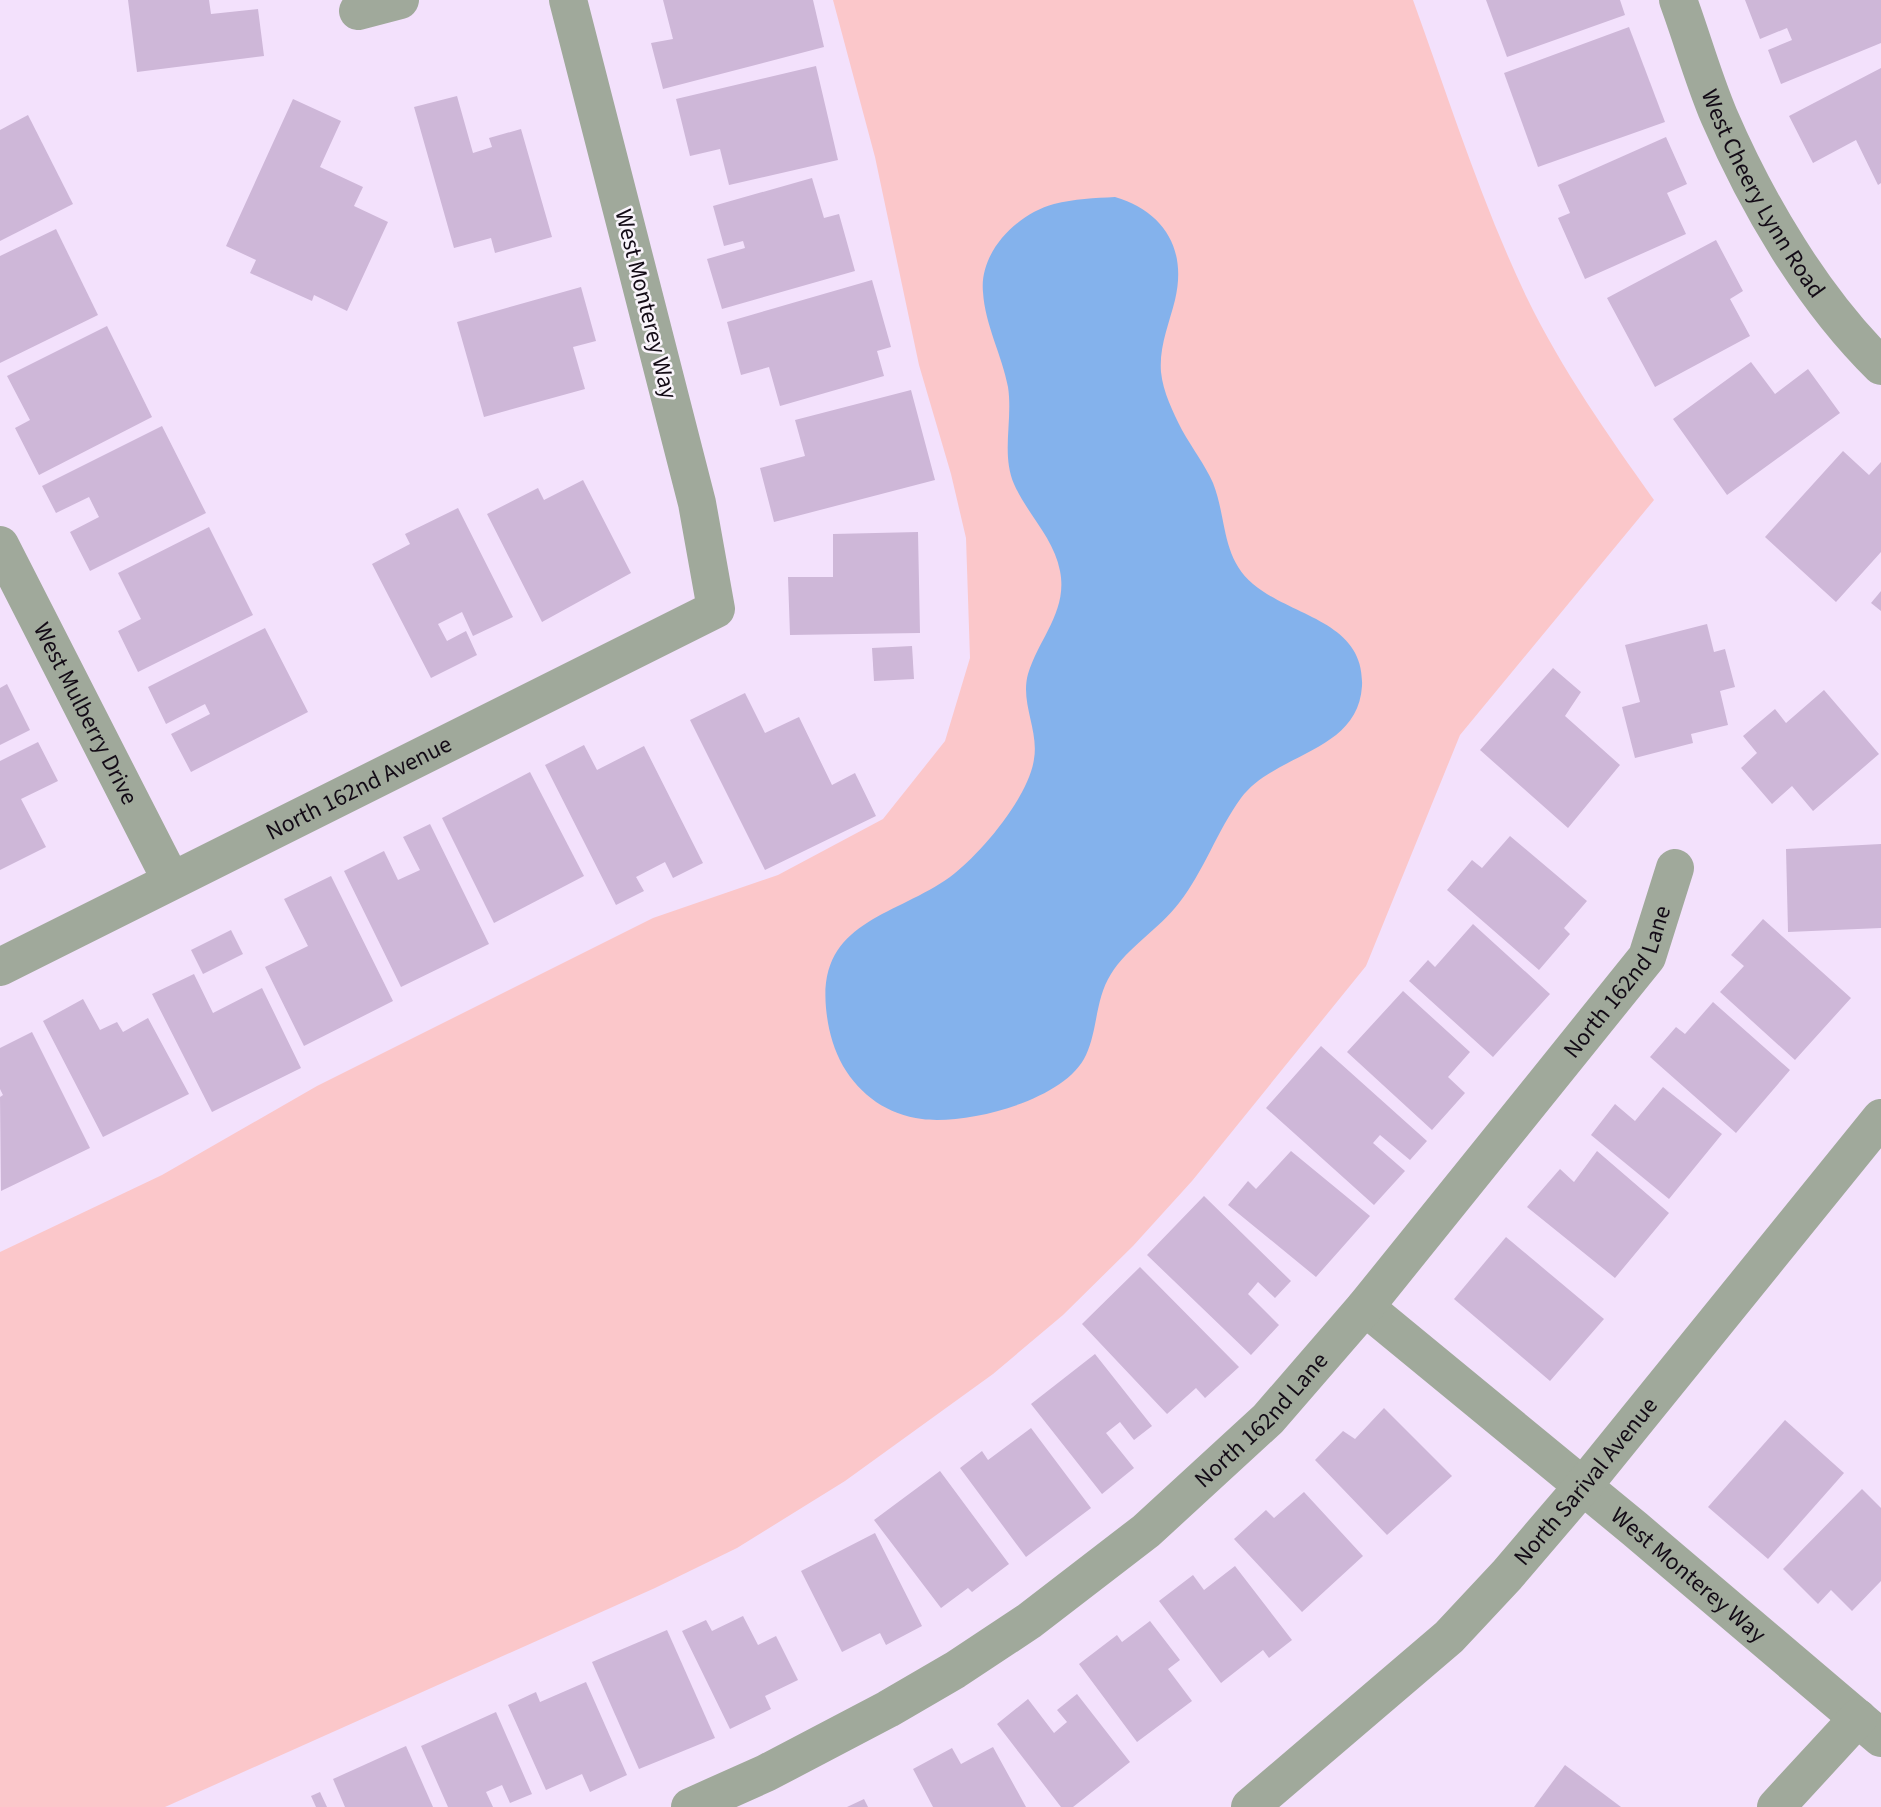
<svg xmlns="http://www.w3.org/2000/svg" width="1881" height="1807" font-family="'Source Sans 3',sans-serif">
<rect width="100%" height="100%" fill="#f3e1fc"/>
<path fill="#fbc7ca" d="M 833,0 L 1413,0 C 1449,99 1481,202 1527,298 C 1562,370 1608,435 1654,500 L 1460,735 L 1366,966 L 1192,1181 L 1133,1246 L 1063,1315 L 993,1374 L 845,1481 L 737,1548 L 655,1588 L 165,1807 L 0,1807 L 0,1252 L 162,1175 L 317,1086 L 653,918 L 778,875 L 883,819 L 945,741 L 970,658 L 966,538 L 951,474 L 919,365 L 875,157 Z"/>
<path fill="#84b2ec" d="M 1115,197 C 1165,212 1187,250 1175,300 C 1169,324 1159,347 1161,372 C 1163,392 1173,412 1182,430 C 1192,448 1205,465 1213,483 C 1227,518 1221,557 1253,584 C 1292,617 1365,621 1362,686 C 1358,753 1274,753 1241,798 C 1217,831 1204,871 1179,903 C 1159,929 1127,948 1111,974 C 1095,999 1098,1029 1086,1055 C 1066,1100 968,1125 922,1119 C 888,1115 860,1095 843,1066 C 833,1048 828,1029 826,1008 C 818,921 894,917 950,877 C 980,855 1029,797 1034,759 C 1039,730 1020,703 1028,674 C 1039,638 1068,611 1060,571 C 1054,538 1027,514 1014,484 C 1001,454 1013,420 1008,387 C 1002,355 985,325 983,292 C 979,252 1017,214 1054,204 C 1074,199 1095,198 1115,197 Z"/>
<g fill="#ceb7d8">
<polygon points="128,0 209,0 211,14 258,9 264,56 137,72"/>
<polygon points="663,0 813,0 824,47 663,89 651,43 673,39"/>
<polygon points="1486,0 1620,0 1625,15 1507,57"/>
<polygon points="1745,0 1881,0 1881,43 1781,84 1768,50 1792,40 1787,28 1760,39"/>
<polygon points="1629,27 1665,122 1538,167 1504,73"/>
<polygon points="816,66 838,160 729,185 720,149 690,156 676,99"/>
<polygon points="1881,68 1881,183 1878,185 1856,140 1813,163 1789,116"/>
<polygon points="457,96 473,153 492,147 489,138 521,129 552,237 495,253 491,238 454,248 414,107"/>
<polygon points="293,99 341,121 320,167 363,187 354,206 388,222 347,311 314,295 312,301 250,273 256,260 226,246"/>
<polygon points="28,115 73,204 0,241 0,130"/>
<polygon points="1666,137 1687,184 1667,193 1686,234 1585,279 1558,218 1570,213 1558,185"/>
<polygon points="812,178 824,218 839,214 855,271 722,309 707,259 745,248 743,241 724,246 713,206"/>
<polygon points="56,229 98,315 0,363 0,256"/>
<polygon points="1716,240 1743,291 1730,299 1750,336 1655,387 1607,298"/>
<polygon points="872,280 891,347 877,351 884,376 780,406 769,367 741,375 727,322"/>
<polygon points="581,287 596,341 573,347 585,389 484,417 457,322"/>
<polygon points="107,326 152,417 39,475 15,428 30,420 7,376"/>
<polygon points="1751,362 1775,394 1808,369 1840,413 1727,495 1673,419"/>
<polygon points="911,390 935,480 774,522 760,468 805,456 795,420"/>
<polygon points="162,426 206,513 90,571 70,532 99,517 89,497 56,513 42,486"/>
<polygon points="1843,451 1869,475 1881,462 1881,552 1836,602 1765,537"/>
<polygon points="583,480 631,573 542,622 487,514 538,488 544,500"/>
<polygon points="458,508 513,617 473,636 462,612 438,624 447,641 466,631 477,655 431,678 372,564 410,544 405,534"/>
<polygon points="209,527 253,615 138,672 118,631 141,619 118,573"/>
<polygon points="918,532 920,633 790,635 788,577 833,577 833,534"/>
<polygon points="1881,591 1881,611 1871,603"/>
<polygon points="1707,624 1714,652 1725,649 1735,687 1720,691 1728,725 1691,734 1693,743 1635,758 1622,707 1640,702 1625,645"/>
<polygon points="265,628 308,712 191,772 171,734 210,714 205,704 166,724 148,687"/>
<polygon points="912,646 914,679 874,681 872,648"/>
<polygon points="1553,668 1581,692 1565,716 1620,765 1568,828 1480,750"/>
<polygon points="7,684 30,730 0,745 0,688"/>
<polygon points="1824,690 1879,754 1813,811 1792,786 1772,804 1741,768 1757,753 1743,736 1775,709 1786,723"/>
<polygon points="745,693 765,733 799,717 832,785 855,773 876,816 765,870 690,720"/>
<polygon points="38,742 58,781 21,799 46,847 0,870 0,761"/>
<polygon points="584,745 597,770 644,746 703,863 673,878 665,862 636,877 644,891 616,905 545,765"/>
<polygon points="530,772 584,876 494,923 442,818"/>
<polygon points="430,824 489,944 401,987 344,871 384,851 398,880 420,870 403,837"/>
<polygon points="1510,836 1587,901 1564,928 1570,934 1539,970 1447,890 1472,860 1482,868"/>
<polygon points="1881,844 1881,928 1788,932 1786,849"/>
<polygon points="331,876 393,1001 304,1046 265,967 308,946 284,899"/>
<polygon points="1763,919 1851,998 1795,1060 1720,992 1744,966 1731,955"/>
<polygon points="1473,924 1550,994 1493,1057 1409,981 1428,960 1435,967"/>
<polygon points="231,930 243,954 203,974 191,950"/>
<polygon points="194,974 213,1013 262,988 301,1068 212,1112 152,994"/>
<polygon points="1403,991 1470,1052 1448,1077 1465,1093 1432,1130 1347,1052"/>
<polygon points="83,999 100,1030 117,1022 123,1032 148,1018 189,1094 103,1137 43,1021"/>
<polygon points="1713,1002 1790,1070 1736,1133 1650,1057 1676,1027 1685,1034"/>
<polygon points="32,1032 90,1148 1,1191 0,1097 3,1095 0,1089 0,1048"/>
<polygon points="1321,1046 1427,1141 1410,1160 1380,1135 1373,1143 1405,1171 1374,1205 1266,1108"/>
<polygon points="1663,1087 1722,1134 1669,1199 1591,1135 1615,1104 1635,1121"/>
<polygon points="1291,1151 1370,1216 1316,1277 1228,1205 1248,1181 1256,1189"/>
<polygon points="1597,1151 1669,1213 1615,1278 1527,1207 1560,1169 1574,1182"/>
<polygon points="1204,1196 1291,1281 1275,1298 1258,1282 1248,1294 1279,1325 1251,1355 1147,1255"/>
<polygon points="1506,1237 1604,1319 1550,1381 1454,1299"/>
<polygon points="1140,1267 1239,1367 1205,1398 1196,1388 1167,1414 1082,1324"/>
<polygon points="1095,1354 1152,1426 1134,1440 1120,1422 1106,1433 1134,1468 1102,1494 1031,1404"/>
<polygon points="1384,1408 1452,1476 1387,1535 1315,1460 1343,1431 1355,1439"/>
<polygon points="1785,1420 1844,1473 1768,1559 1708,1507"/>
<polygon points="1031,1428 1091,1508 1026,1557 960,1468 982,1451 988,1460"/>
<polygon points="940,1471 1009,1564 972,1592 968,1588 941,1608 874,1520"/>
<polygon points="1862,1489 1881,1508 1881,1581 1852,1611 1831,1590 1818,1604 1783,1569"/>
<polygon points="1304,1492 1363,1556 1302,1612 1234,1539 1266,1510 1274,1518"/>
<polygon points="875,1533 922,1626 886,1645 880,1633 842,1652 801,1571"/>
<polygon points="1235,1566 1292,1640 1269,1658 1263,1650 1221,1683 1159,1601 1193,1575 1204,1590"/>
<polygon points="743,1616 758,1645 776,1636 798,1680 765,1696 771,1709 730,1729 682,1631 706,1620 712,1631"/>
<polygon points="1150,1621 1180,1660 1168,1669 1192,1701 1137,1742 1079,1664 1117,1635 1122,1642"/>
<polygon points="667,1630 715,1738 639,1769 592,1662"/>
<polygon points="586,1682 627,1775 590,1792 582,1774 546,1790 508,1705 536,1692 540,1702"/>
<polygon points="1077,1694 1130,1762 1073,1807 1061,1807 997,1724 1028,1699 1054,1733 1067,1722 1057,1710"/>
<polygon points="496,1712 532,1794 510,1803 502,1785 486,1792 493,1807 448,1807 421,1746"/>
<polygon points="406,1746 433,1807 345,1807 333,1779"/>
<polygon points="993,1747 1026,1807 933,1807 913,1769 952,1748 961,1764"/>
<polygon points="1565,1765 1621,1807 1534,1807"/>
<polygon points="320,1792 327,1807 316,1807 311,1796"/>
<polygon points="864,1799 868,1807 847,1807"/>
</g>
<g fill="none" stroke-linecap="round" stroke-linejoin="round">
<g stroke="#a0a99b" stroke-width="38">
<path id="s1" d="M 1678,0 C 1692,38 1703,78 1719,116 C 1757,204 1812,298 1881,366"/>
<polyline points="358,11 400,0"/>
<path id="s2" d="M 0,545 L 171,880"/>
<path id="s3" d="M 0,967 L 716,609 L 697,503 L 568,0"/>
<path id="s4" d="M 1365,1307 L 1635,1529 L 1881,1738"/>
<path id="s5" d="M 690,1807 L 766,1773 L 888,1709 L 955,1670 L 1029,1621 L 1146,1531 L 1268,1419 L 1365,1307 L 1647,957 L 1675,868"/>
<path id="s6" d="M 1250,1807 L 1449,1637 L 1507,1575 L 1583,1486 L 1881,1118"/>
<polyline points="1776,1807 1858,1718"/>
</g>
</g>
<g text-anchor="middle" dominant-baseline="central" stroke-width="5" stroke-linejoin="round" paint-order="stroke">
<g font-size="24" fill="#130b16" stroke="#f9f4fb">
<text stroke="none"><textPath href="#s1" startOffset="212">West Cheery Lynn Road</textPath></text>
<text transform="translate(646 304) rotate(76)">West Monterey Way</text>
<text stroke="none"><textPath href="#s2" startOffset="189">West Mulberry Drive</textPath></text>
<text stroke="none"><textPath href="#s3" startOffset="401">North 162nd Avenue</textPath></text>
<text stroke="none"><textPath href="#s5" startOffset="1262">North 162nd Lane</textPath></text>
<text stroke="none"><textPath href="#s5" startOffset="695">North 162nd Lane</textPath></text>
<text stroke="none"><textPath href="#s6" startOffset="469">North Sarival Avenue</textPath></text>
<text stroke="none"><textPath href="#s4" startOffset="420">West Monterey Way</textPath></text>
</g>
</g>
</svg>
